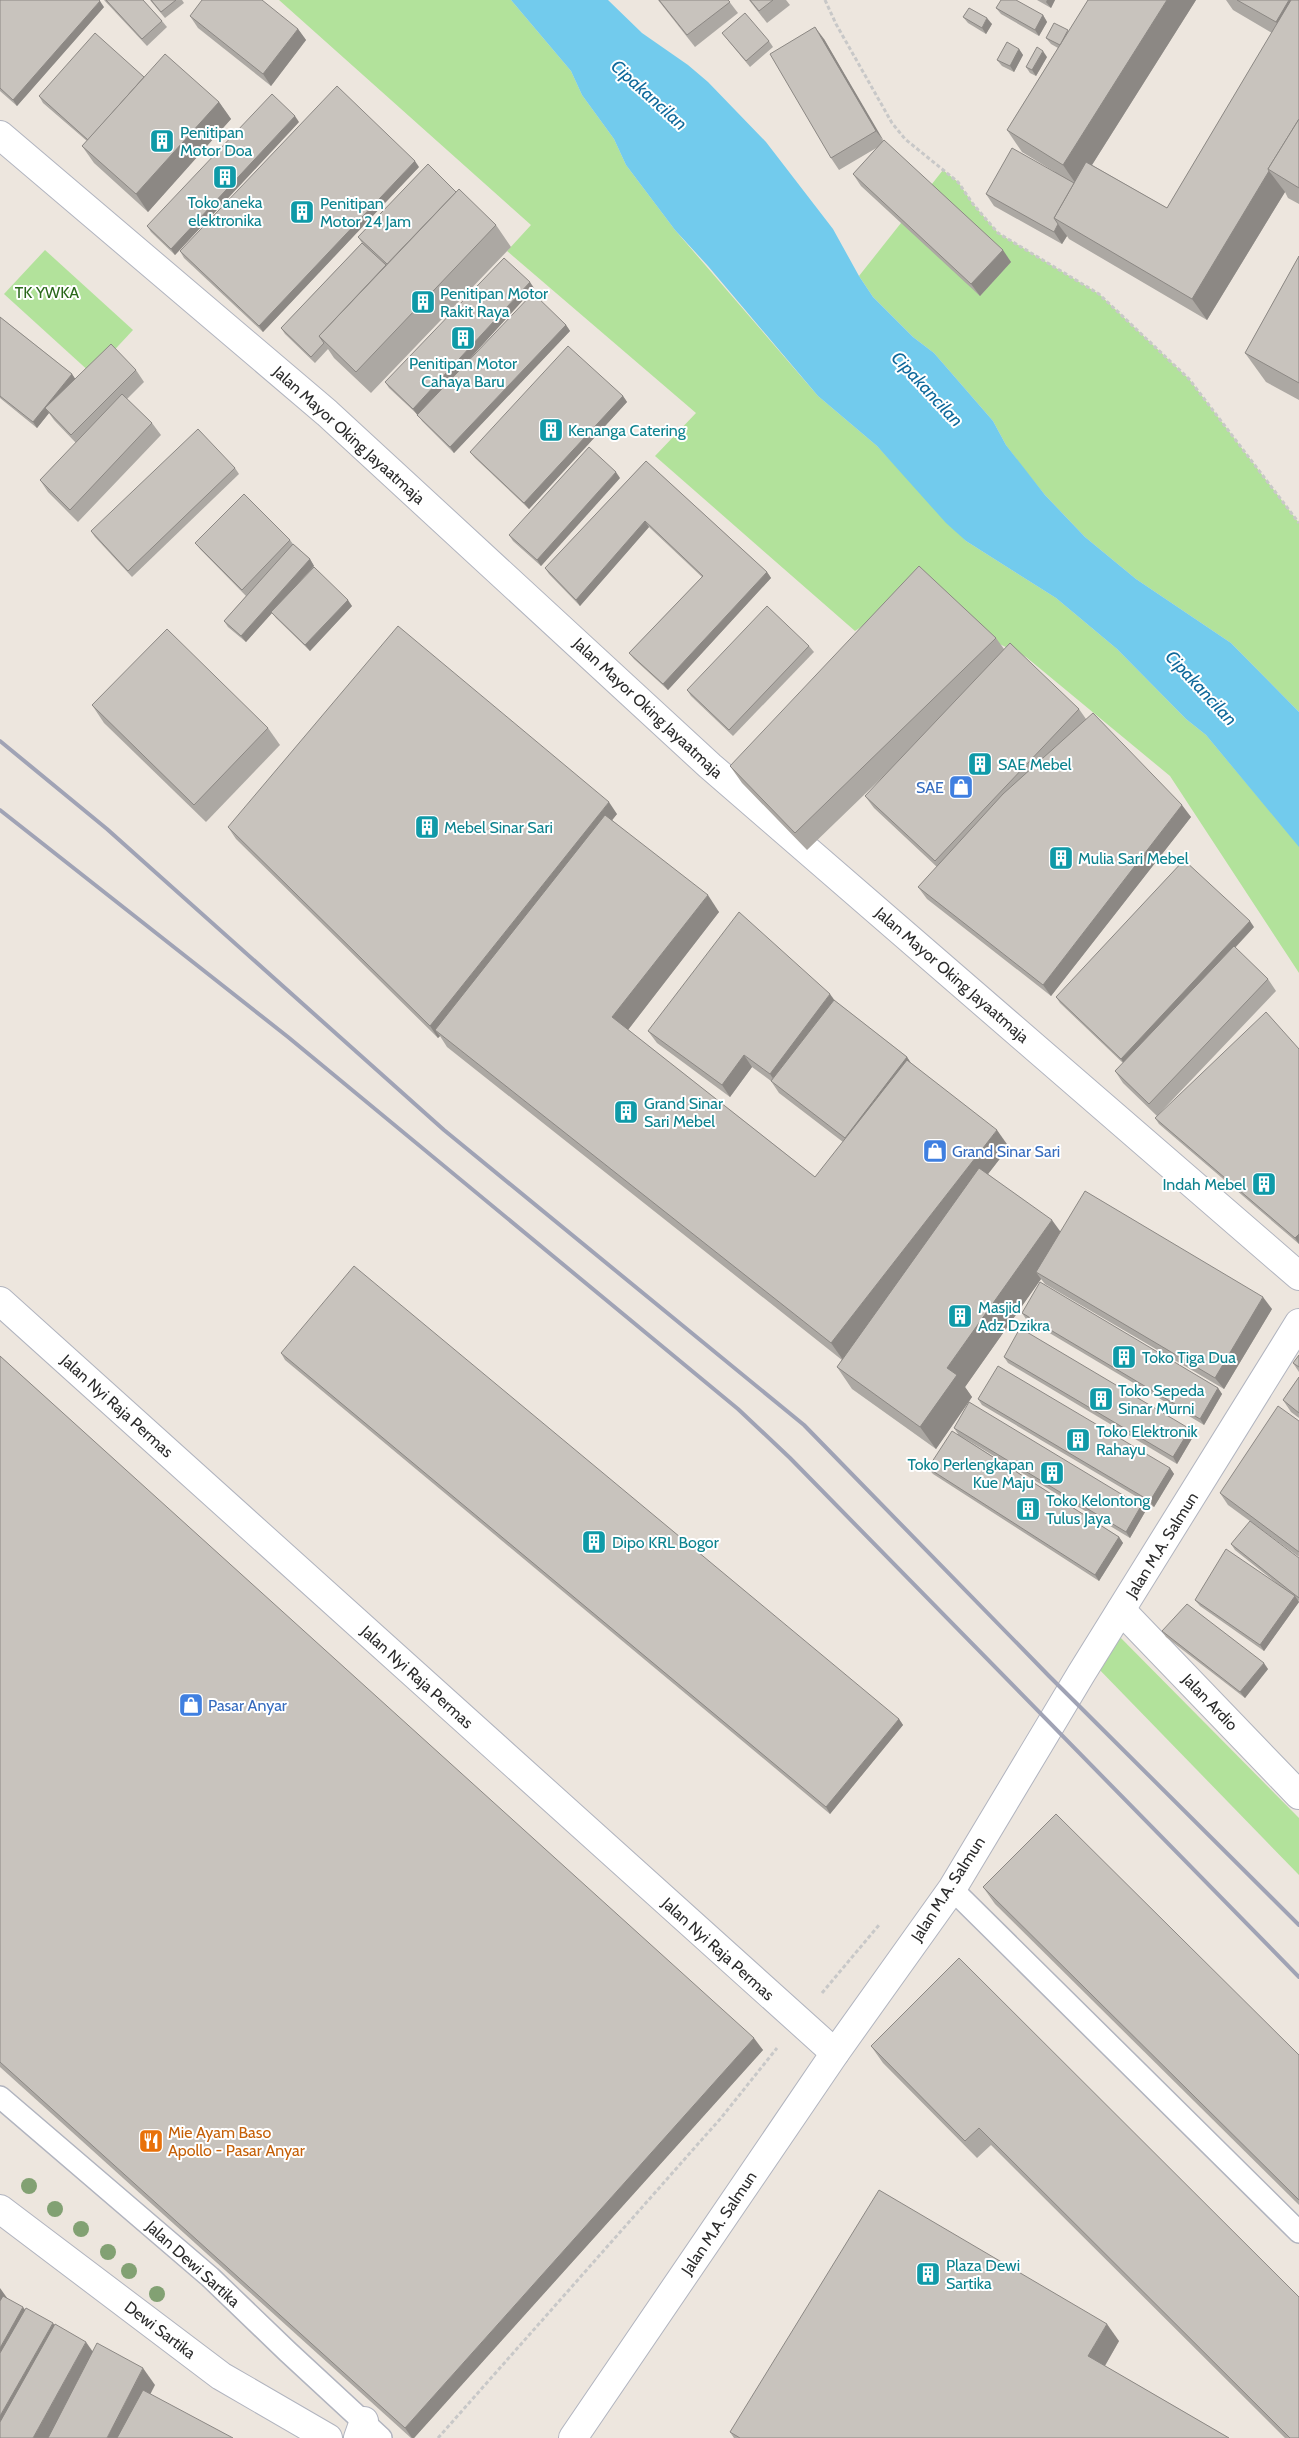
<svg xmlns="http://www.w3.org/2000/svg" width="1299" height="2438" font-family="Cabin,sans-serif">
<rect width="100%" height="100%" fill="#ede6de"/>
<g fill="#b2e29b">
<polygon points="279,0 511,0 571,71 582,95 614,139 626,165 675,230 818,396 877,446 966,541 1056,598 1117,649 1186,719 1206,735 1299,846 1299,973 1170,776 1026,657 905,598 855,631 655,456 696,413 507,251 531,225"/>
<polygon points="943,170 958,182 973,204 998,233 1099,294 1189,379 1299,523 1299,712 1231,643 1136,579 1085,537 1045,495 1024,469 1006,445 993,421 934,353 913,337 873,297 859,276"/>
<polygon points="45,250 133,330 92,374 4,294"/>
<polygon points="1113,1630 1299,1818 1299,1875 1093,1663"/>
</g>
<polygon fill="#72cbed" points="511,0 608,0 642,33 688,65 708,82 766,142 833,229 859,276 873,297 913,337 934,353 993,421 1006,445 1045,495 1085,537 1136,579 1231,643 1299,712 1299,847 1206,735 1186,719 1117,649 1056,598 966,541 946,523 877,446 818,396 708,266 675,230 626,165 614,139 582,95 571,71"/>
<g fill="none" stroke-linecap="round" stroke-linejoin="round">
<defs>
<g id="service">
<polyline points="952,1889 1299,2232"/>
<polyline points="0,2097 210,2277 288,2352 381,2438"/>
</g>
<g id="minor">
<polyline points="0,1301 835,2053"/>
<polyline points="1121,1610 1299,1795"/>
<polyline points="358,2438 364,2421"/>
<polyline points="573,2438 835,2053 952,1889 1081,1674 1299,1323"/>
</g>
<g id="tertiary">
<polyline points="0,135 327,413 710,766 1299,1276"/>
<polyline points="0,2209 221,2376 328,2438"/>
</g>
</defs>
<use href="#service" stroke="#b1b4bf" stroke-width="24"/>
<use href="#minor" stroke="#b1b4bf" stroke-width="30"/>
<use href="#tertiary" stroke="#b1b4bf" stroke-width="30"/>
<g stroke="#c8c8c8" stroke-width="3" stroke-dasharray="4 2.5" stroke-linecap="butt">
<polyline points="825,0 836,24 892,123 905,139 958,182 973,204 998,233 1099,294 1189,379 1299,523"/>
<polyline points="822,1993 879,1925"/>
<polyline points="438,2438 721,2118 777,2048"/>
</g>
<use href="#service" stroke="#fff" stroke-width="21"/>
<use href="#minor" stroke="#fff" stroke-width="28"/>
<use href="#tertiary" stroke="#fff" stroke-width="28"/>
<g stroke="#a0a3b5" stroke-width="4">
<polyline points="0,741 107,829 444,1130 804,1425 1049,1676 1299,1925"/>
<polyline points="0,810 288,1037 738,1409 790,1458 1299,1977"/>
</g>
</g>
<g fill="#82a173">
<circle cx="29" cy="2186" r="8"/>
<circle cx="55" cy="2209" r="8"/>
<circle cx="81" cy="2229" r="8"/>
<circle cx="108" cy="2252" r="8"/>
<circle cx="129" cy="2271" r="8"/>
<circle cx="157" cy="2294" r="8"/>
</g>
<g fill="#aca8a3">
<polygon points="0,0 104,7 17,106 0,91"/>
<polygon points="104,0 143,0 162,21 167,27 147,46"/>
<polygon points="150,0 182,0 184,3 165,18"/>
<polygon points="658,0 728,0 738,13 695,47"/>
<polygon points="749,0 786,0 790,5 767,23"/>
<polygon points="1037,0 1055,0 1051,8"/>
<polygon points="1088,0 1196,0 1092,165 1167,208 1272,33 1233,10 1226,0 1299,0 1299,204 1288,198 1285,192 1207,320 1069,239 1067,236 1062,244 994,206 986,194 1055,172 1022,152 1007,130 1058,48 1051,44 1046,38 1069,31"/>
<polygon points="996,8 1043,15 1047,22 1039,36 1001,14"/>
<polygon points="190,16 298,29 306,40 271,86 198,28"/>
<polygon points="963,17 992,24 986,34 968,23"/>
<polygon points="722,33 769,41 773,47 750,67"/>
<polygon points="824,39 883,141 1011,262 980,296 861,186 853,174 878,147 839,170 831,158"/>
<polygon points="1019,49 1023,55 1014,72 1002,66 997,60"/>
<polygon points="1047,57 1036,76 1030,73 1026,67"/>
<polygon points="144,77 219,102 231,119 148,212 94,163 82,146 87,141 43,103 39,96"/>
<polygon points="299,122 175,255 151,232 147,226"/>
<polygon points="419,167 263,332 184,258 180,251"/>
<polygon points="456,192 496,225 511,247 371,393 334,358 328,349 315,363 285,334 281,328 362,243 358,237"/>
<polygon points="1299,256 1299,400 1266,382 1245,353"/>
<polygon points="534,288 438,393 566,325 570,331 454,453 422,421 418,415 389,388 385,382"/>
<polygon points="0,317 72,374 75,379 136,370 144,382 127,399 152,423 161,435 78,522 48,492 40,480 76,443 54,420 49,413 37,428 0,398"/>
<polygon points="623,396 627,402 529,509 475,458 470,452"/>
<polygon points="646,461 767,572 771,578 668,690 634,659 629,653 702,577 649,527 580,606 549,574 545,568"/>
<polygon points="235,468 239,474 132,577 95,537 91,531"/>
<polygon points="620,478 541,566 513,541 509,535"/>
<polygon points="290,540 293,544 310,559 314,566 293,589 352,606 310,651 276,618 272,613 246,642 228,627 224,621 246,596 200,549 195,543"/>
<polygon points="996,638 1004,649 1079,709 1086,719 1191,817 1051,996 927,899 918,887 937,867 874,808 865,796 895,765 807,850 742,783 730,766"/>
<polygon points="809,646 814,652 733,736 691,696 687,690"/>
<polygon points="92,705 268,728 280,745 206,822 104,723"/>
<polygon points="617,814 612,820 719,912 628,1030 815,1177 843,1142 779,1093 771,1081 752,1067 730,1097 657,1043 648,1031 835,1001 907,1057 910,1062 1009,1147 988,1174 1060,1232 1272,1309 1224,1389 1045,1284 1041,1279 965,1387 972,1397 936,1449 852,1389 837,1367 842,1360 447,1047 440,1036 438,1038 236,839 228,827"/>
<polygon points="1254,927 1235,948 1268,979 1276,991 1157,1116 1123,1083 1115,1071 1123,1063 1060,1003 1056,997"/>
<polygon points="1299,1049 1299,1244 1159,1124 1155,1118"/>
<polygon points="1022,1313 1218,1388 1222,1394 1204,1425 1026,1319"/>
<polygon points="281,1353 899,1719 903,1725 830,1814 285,1360"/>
<polygon points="1299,1355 1299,1372 1293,1363"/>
<polygon points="0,1356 763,2050 414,2438 411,2438 0,2067"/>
<polygon points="1004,1357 1190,1429 1194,1435 1177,1464 1008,1363"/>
<polygon points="1299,1377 1299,1418 1291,1412 1283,1400"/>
<polygon points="978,1399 1170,1468 1174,1474 1154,1507 982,1405"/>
<polygon points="1299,1421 1299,1557 1228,1505 1220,1493"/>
<polygon points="954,1428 1141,1506 1145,1512 1130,1538 959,1435 1119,1537 1123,1543 1099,1581 933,1474 928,1468 958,1434"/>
<polygon points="1231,1544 1299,1558 1299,1601 1298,1600 1299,1602 1264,1651 1200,1606 1195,1600 1280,1586 1235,1550"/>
<polygon points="1162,1631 1268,1669 1245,1698 1166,1637"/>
<polygon points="983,1887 1299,2055 1299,2205 995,1904"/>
<polygon points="959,1958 1299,2438 1285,2438 991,2145 977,2158 883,2063 871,2046"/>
<polygon points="1119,2341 1105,2366 1229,2438 734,2438 730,2432"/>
</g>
<g fill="#8c8884">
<polygon points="1047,0 1055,0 1051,8 1046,2"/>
<polygon points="1167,0 1196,0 1078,187 1063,165"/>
<polygon points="1289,0 1299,0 1291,44 1276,22"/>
<polygon points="100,1 104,7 17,106 13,100"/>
<polygon points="1043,15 1047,22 1039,36 1035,30"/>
<polygon points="987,18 992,24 986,34 982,28"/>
<polygon points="815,27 824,39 885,143 876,131"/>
<polygon points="298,29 306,40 271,86 263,74"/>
<polygon points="1019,49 1023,55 1014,72 1010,66"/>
<polygon points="1043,51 1047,57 1036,76 1032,70"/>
<polygon points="219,102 231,119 148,212 136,194"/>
<polygon points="295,116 299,122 175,255 171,249"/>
<polygon points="415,161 419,167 263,332 259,326"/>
<polygon points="1269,171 1285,192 1207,320 1192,299"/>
<polygon points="1058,224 1067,236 1062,244 1054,232"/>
<polygon points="1003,250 1011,262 980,296 971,284"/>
<polygon points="530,282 534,288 418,416 413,409"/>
<polygon points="566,325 570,331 454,453 450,447"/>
<polygon points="72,374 76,380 45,408 49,413 37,428 33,422"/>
<polygon points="623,396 627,402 529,509 524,503"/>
<polygon points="616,472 620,478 541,566 537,560"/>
<polygon points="645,521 649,527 580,606 576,600"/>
<polygon points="310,559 314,566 246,642 241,636"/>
<polygon points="767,572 771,578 668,690 663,684"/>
<polygon points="348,600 352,606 310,651 305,645"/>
<polygon points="609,802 617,814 441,1034 435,1030 440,1036 438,1038 430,1026"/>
<polygon points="1182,805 1191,817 1051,996 1043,985"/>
<polygon points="708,895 719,912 624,1035 612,1017"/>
<polygon points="1250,921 1254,927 1125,1065 1121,1059"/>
<polygon points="830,994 838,1005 778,1086 770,1074"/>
<polygon points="744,1055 752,1067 730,1097 722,1085"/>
<polygon points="907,1057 915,1069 845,1138"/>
<polygon points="997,1130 1009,1147 843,1360 831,1343"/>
<polygon points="1052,1220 1068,1242 1036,1272 1041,1279 965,1387 972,1397 936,1449 920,1427 947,1368"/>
<polygon points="1299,1234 1299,1244 1295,1238"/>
<polygon points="1263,1297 1272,1309 1224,1389 1215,1378"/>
<polygon points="1218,1388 1222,1394 1204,1425 1200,1419"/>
<polygon points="1190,1429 1194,1435 1177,1464 1173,1457"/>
<polygon points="1170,1468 1174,1474 1154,1507 1150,1501"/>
<polygon points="1141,1506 1145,1512 1130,1538 1126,1532"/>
<polygon points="1119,1537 1123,1543 1099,1581 1095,1575"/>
<polygon points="1295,1596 1299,1602 1264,1651 1260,1645"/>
<polygon points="1264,1663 1268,1669 1245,1698 1240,1692"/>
<polygon points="899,1719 903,1725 830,1814 826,1807"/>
<polygon points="754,2038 763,2050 414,2438 412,2438 405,2428"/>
<polygon points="0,2288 10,2302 0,2320"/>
<polygon points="23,2307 35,2324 0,2386 0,2348"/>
<polygon points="53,2323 65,2340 0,2438 0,2416"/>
<polygon points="1107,2324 1119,2341 1100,2374 1088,2356"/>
<polygon points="86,2342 98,2359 54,2438 33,2438"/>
<polygon points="143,2368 155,2385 128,2438 107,2438"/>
</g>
<g fill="#c8c3bd" stroke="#8c8884">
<polygon points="0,0 99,0 100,1 13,100 0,88"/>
<polygon points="106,0 143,0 162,21 142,39"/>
<polygon points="151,0 176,0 161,12"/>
<polygon points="202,0 262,0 298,29 263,74 190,16"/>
<polygon points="659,0 728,0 730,2 687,35"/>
<polygon points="750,0 773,0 759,11"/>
<polygon points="1001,0 1016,0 1043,15 1035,30 996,8"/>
<polygon points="1088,0 1167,0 1063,165 1007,130"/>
<polygon points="1237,0 1289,0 1276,22"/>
<polygon points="1291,0 1299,0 1299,119 1268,169 1269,171 1192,299 1054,218 1086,162 1167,208"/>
<polygon points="969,8 987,18 982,28 963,17"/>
<polygon points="745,13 769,41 746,61 722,33"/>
<polygon points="1054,23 1068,30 1060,45 1046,38"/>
<polygon points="815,27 876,131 831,158 770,54"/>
<polygon points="95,33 144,77 88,140 39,96"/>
<polygon points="1007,42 1019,49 1010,66 997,60"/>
<polygon points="1037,47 1043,51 1032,70 1026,67"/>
<polygon points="165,54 219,102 136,194 82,146"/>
<polygon points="337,86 415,161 259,326 180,251"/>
<polygon points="272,94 295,116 171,249 147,226"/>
<polygon points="1299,119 1299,188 1268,169"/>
<polygon points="884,140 1003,250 971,284 853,174"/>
<polygon points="1012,148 1074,183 1054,218 1058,224 1054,232 986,194"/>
<polygon points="428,164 456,192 387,264 358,237"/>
<polygon points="459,189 496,225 356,372 319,336"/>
<polygon points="362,243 386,265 319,336 324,343 311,357 281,328"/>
<polygon points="1299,256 1299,383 1245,353"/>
<polygon points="504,258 530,282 413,409 385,382"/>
<polygon points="533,293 566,325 450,447 417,415"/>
<polygon points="0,317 72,374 33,422 0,396"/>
<polygon points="111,344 136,370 71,435 45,408"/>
<polygon points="568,346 623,396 524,503 470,452"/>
<polygon points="122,394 152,423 70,510 40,480"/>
<polygon points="198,429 235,468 128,571 91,531"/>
<polygon points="589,447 616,472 537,560 509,535"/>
<polygon points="646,461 767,572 663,684 629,653 703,576 645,521 576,600 545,568"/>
<polygon points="244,494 290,540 242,590 195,543"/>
<polygon points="293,544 310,559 241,636 224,621"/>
<polygon points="919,566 996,638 795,833 730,766"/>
<polygon points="314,567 348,600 305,645 271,612"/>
<polygon points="767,606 809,646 729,730 687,690"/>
<polygon points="398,626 609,802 430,1026 228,827"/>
<polygon points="167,629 268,728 194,805 92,705"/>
<polygon points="1010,643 1079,709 935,861 865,796"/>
<polygon points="1093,713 1182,805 1043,985 918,887 1003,794"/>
<polygon points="605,815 708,895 612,1017 815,1177 907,1060 997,1130 831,1343 435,1030"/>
<polygon points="1184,860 1250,921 1121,1059 1056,997"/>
<polygon points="739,912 830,994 770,1074 744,1055 722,1085 648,1031"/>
<polygon points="1234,946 1268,979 1149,1104 1115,1071"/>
<polygon points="834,1000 907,1057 845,1138 771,1081"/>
<polygon points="1266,1012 1299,1049 1299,1234 1295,1238 1155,1118"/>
<polygon points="979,1168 1052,1220 947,1368 957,1375 920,1427 837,1367"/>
<polygon points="1085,1191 1263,1297 1215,1378 1036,1272"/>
<polygon points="354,1266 899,1719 826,1807 281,1353"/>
<polygon points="1040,1282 1218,1388 1200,1419 1022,1313"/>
<polygon points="1020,1328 1190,1429 1173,1457 1004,1357"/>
<polygon points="1299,1355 1299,1367 1293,1363"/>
<polygon points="0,1356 754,2038 405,2428 0,2062"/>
<polygon points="998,1366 1170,1468 1150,1501 978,1399"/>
<polygon points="1299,1377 1299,1413 1283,1400"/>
<polygon points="969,1402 1141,1506 1126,1532 954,1428"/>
<polygon points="1278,1406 1299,1421 1299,1552 1220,1493"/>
<polygon points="952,1431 1119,1537 1095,1575 928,1468"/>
<polygon points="1250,1521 1299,1558 1299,1598 1231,1544"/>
<polygon points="1226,1549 1295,1596 1260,1645 1195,1600"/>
<polygon points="1187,1604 1264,1663 1240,1692 1162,1631"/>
<polygon points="1056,1814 1299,2055 1299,2200 983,1887"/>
<polygon points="959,1958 1299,2297 1299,2438 1290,2438 979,2128 965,2141 871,2046"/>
<polygon points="879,2190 1107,2324 1088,2356 1229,2438 740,2438 730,2432"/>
<polygon points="3,2296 23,2307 0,2348 0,2301"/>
<polygon points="26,2308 53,2323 0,2416 0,2353"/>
<polygon points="55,2324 86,2342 33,2438 0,2438 0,2422"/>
<polygon points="97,2343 143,2368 107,2438 48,2438"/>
<polygon points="143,2390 233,2438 117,2438"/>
</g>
<defs>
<symbol id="building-square" viewBox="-11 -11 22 22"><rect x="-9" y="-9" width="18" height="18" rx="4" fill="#0f9aa8" stroke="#fff"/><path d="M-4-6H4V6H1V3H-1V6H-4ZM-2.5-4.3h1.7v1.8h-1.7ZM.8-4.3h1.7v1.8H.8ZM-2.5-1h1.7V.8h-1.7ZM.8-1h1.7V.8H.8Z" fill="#fff"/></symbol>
<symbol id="shop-square" viewBox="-11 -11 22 22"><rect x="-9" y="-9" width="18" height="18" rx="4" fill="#3f7fe0" stroke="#fff"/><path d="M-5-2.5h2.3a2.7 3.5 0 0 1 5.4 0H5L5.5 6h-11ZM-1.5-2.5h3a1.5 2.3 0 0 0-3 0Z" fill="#fff"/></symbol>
<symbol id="restaurant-square" viewBox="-11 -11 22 22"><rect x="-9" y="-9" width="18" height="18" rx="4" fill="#e8710a" stroke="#fff"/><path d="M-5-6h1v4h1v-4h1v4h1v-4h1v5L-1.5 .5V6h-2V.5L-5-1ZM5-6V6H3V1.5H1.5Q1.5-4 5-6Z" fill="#fff"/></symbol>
</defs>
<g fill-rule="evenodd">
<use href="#building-square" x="148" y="127" width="28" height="28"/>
<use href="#building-square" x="211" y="163" width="28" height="28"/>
<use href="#building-square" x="288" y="198" width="28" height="28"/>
<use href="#building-square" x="409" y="288" width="28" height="28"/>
<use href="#building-square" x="449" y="324" width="28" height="28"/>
<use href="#building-square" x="537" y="416" width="28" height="28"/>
<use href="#building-square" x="966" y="750" width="28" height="28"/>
<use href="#shop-square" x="947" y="773" width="28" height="28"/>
<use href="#building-square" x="413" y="813" width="28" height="28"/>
<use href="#building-square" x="1047" y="844" width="28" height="28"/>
<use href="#building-square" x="612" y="1098" width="28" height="28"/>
<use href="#shop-square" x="921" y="1137" width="28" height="28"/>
<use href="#building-square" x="1250" y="1170" width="28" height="28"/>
<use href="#building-square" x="946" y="1302" width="28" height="28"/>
<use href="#building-square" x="1110" y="1343" width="28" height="28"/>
<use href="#building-square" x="1087" y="1385" width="28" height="28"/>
<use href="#building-square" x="1064" y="1426" width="28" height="28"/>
<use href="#building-square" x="1038" y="1459" width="28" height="28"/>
<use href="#building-square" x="1014" y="1495" width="28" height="28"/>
<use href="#building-square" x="580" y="1528" width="28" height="28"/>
<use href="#shop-square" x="177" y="1691" width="28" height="28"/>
<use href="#restaurant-square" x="137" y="2127" width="28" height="28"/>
<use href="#building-square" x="914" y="2260" width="28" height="28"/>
</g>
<g text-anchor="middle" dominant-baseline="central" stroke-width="4" stroke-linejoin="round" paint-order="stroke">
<g font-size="16" fill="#0d838f" stroke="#fff" text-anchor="start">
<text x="180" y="132">Penitipan<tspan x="180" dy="18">Motor Doa</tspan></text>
<text x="225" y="202" text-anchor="middle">Toko aneka<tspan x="225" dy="18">elektronika</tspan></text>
<text x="320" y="203">Penitipan<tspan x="320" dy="18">Motor 24 Jam</tspan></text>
<text x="440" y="293">Penitipan Motor<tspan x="440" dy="18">Rakit Raya</tspan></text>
<text x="463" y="363" text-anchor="middle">Penitipan Motor<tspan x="463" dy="18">Cahaya Baru</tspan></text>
<text x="568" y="430">Kenanga Catering</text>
<text x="998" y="764">SAE Mebel</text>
<text x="444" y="827">Mebel Sinar Sari</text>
<text x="1078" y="858">Mulia Sari Mebel</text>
<text x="644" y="1103">Grand Sinar<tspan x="644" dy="18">Sari Mebel</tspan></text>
<text x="1246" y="1184" text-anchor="end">Indah Mebel</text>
<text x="978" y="1307">Masjid<tspan x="978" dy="18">Adz Dzikra</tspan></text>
<text x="1142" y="1357">Toko Tiga Dua</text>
<text x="1118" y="1390">Toko Sepeda<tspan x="1118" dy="18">Sinar Murni</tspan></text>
<text x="1096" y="1431">Toko Elektronik<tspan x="1096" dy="18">Rahayu</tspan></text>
<text x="1034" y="1464" text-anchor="end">Toko Perlengkapan<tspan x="1034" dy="18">Kue Maju</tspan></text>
<text x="1046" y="1500">Toko Kelontong<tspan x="1046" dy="18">Tulus Jaya</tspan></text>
<text x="612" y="1542">Dipo KRL Bogor</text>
<text x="946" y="2265">Plaza Dewi<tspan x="946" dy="18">Sartika</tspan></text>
</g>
<g font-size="16" fill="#2a681b" stroke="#fff">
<text x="47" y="292">TK YWKA</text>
</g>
<g font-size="16" fill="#2b2b2b" stroke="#fff">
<text transform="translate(349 435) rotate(42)">Jalan Mayor Oking Jayaatmaja</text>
<text transform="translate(648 708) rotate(43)">Jalan Mayor Oking Jayaatmaja</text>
<text transform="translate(952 975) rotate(41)">Jalan Mayor Oking Jayaatmaja</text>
<text transform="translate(117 1406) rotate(42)">Jalan Nyi Raja Permas</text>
<text transform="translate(1162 1545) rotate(-58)">Jalan M.A. Salmun</text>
<text transform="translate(417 1677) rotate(42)">Jalan Nyi Raja Permas</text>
<text transform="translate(1210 1702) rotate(46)">Jalan Ardio</text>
<text transform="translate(948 1889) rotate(-57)">Jalan M.A. Salmun</text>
<text transform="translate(718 1949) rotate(42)">Jalan Nyi Raja Permas</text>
<text transform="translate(719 2223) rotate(-56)">Jalan M.A. Salmun</text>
<text transform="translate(193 2264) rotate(42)">Jalan Dewi Sartika</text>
<text transform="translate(160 2330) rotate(37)">Dewi Sartika</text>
</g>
<g font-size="16" fill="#366cbe" stroke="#fff" text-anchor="start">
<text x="944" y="787" text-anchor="end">SAE</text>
<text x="952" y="1151">Grand Sinar Sari</text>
<text x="208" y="1705">Pasar Anyar</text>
</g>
<g font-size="16" fill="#c56008" stroke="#fff" text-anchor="start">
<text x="168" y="2132">Mie Ayam Baso<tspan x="168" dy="18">Apollo - Pasar Anyar</tspan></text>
</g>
<g font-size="18" font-style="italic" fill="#0f699b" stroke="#fff">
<text transform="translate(649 95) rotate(42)">Cipakancilan</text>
<text transform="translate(927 389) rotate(47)">Cipakancilan</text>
<text transform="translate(1201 688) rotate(47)">Cipakancilan</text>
</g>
</g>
</svg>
